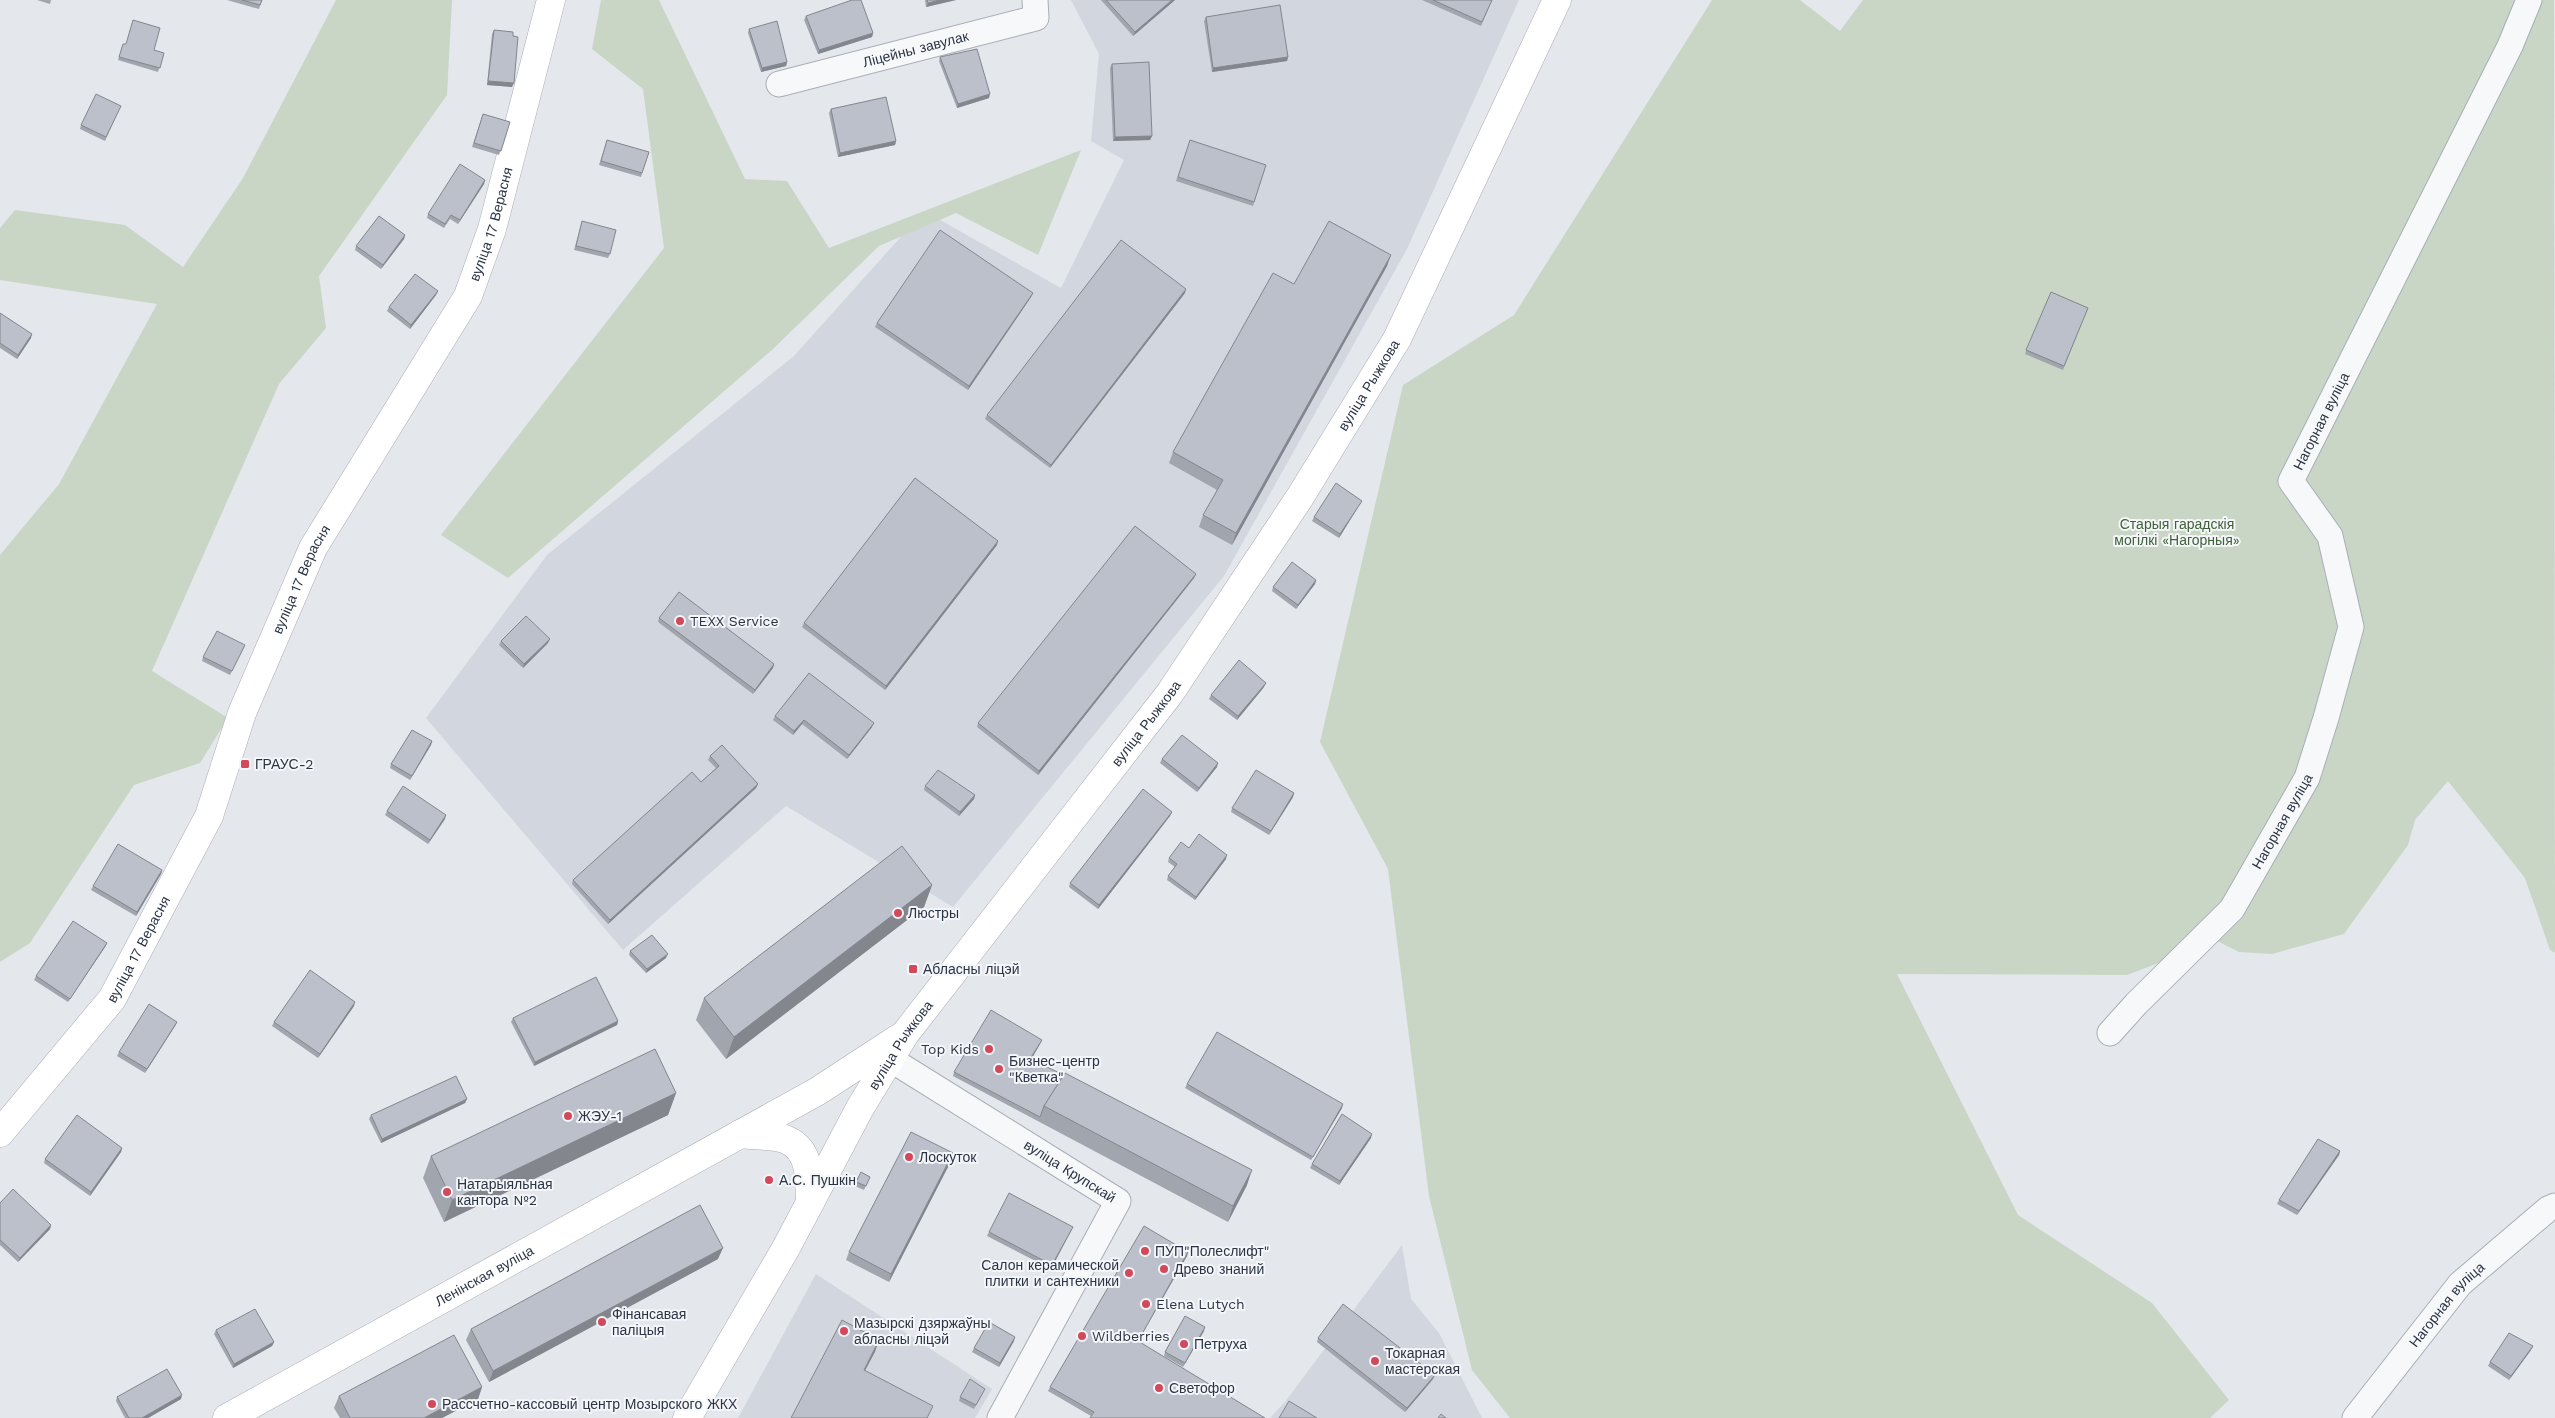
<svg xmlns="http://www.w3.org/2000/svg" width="2555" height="1418" font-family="'Work Sans',sans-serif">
<rect width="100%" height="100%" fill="#e4e7ec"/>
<g fill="#d2d6de">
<polygon points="1071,0 1519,0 1407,249 1224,576 953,907 786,806 623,950 426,718 547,555 794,356 924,211 1061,288 1124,160 1091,141 1099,54"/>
<polygon points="1402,1245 1411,1299 1439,1333 1482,1418 1270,1418 1285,1402"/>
<polygon points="816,1274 992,1389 975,1418 738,1418"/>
</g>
<g fill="#c9d6c5">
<polygon points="336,0 452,0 447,95 319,276 326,328 279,384 152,671 228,718 200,763 134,785 30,943 0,962 0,555 59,484 157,304 0,280 0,228 15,210 125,225 183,267 243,178"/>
<polygon points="601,0 659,0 745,179 787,181 829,248 1081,150 1038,255 956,213 879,246 773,349 508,578 441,535 664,248 643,89 592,49"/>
<polygon points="1712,0 1800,0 1840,31 1863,0 2554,0 2555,953 2550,950 2525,878 2448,781 2415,820 2408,845 2344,934 2272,954 2239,952 2217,941 2127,975 1897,974 2018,1215 2152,1303 2229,1400 2210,1418 1510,1418 1472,1370 1429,1196 1388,869 1320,742 1403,385 1514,315"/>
</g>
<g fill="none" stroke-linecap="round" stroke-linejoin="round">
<defs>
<g id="street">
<path id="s1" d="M 779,84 L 1036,18 L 1035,0"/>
<path id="s2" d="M 2110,1033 L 2136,1004 L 2232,909 L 2307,778 L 2326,718 L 2351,627 L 2330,536 L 2291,481 L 2510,46 L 2529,0"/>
<path id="s3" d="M 890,1059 L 1118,1201 L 1000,1418"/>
<path id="s4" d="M 2355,1418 L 2460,1284 L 2548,1209 L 2555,1206"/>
</g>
<g id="secondary">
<path id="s5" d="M 0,1133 L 112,999 L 209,816 L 242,713 L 313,548 L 468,296 L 492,229 L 551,0"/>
<path d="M 740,1134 C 752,1136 777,1135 787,1140 C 812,1151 809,1181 810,1203"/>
<path id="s6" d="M 227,1418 L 818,1091 L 899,1038"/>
<path id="s7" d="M 687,1418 L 786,1248 L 860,1108 L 905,1034 L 1170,693 L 1300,497 L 1397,339 L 1557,0"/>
</g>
</defs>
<use href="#street" stroke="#a9aeb7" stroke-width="27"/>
<use href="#secondary" stroke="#a9aeb7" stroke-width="29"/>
<use href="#street" stroke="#f7f8fa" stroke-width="25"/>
<use href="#secondary" stroke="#fff" stroke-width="28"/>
</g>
<g fill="#a1a5ae">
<polygon points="37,0 51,0 50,4"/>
<polygon points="227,0 262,0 259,9"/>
<polygon points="925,0 956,0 926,7"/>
<polygon points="1101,0 1175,0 1133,36"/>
<polygon points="1422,0 1492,0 1481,26"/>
<polygon points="806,16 873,33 872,37 818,54 804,20"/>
<polygon points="1206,17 1288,57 1287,61 1212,72 1204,21"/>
<polygon points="749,29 787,62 786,66 761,72 748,33"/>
<polygon points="494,30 513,36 512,87 487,85 492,34"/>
<polygon points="123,44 154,50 164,53 158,72 118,60"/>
<polygon points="940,57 989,98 957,108 939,61"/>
<polygon points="1112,64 1152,136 1150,140 1113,141 1110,68"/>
<polygon points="831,109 896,141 895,145 838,157 829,113"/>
<polygon points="119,110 105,141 80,129 81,125"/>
<polygon points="483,114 510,122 499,155 472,147"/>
<polygon points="607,140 649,152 641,177 599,165"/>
<polygon points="1190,140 1266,165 1253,206 1176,181"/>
<polygon points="485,180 484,184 458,224 450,219 444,228 427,218 428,214"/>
<polygon points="582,221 610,254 608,258 574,250"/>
<polygon points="405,235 404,239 381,269 355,250 356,246"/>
<polygon points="1387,266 1232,545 1199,527 1203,515 1217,490 1169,463 1173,452 1294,284"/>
<polygon points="438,291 436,295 410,329 387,311 389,307"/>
<polygon points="2051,292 2088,308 2063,370 2025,354"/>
<polygon points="1033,293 1031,297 968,390 875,327 877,323"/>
<polygon points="1185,293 1050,468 985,419 987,415"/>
<polygon points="0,313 31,338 17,359 0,348"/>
<polygon points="1362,501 1360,504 1339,538 1312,521 1314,517"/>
<polygon points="997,545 885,690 802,627 804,623"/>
<polygon points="1196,574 1194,578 1038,775 977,727 978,723"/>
<polygon points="1316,580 1315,584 1296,609 1272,591 1273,587"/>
<polygon points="659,618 774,664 773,668 753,694 658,622"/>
<polygon points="501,641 548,643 523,668 499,645"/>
<polygon points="245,645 230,675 202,661 203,657"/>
<polygon points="1264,687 1237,720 1209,699 1211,695"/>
<polygon points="775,716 872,727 847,759 802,724 793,735 773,720"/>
<polygon points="432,741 431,745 410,780 390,768 391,764"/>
<polygon points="710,756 758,784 756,788 608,924 572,884 573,880 701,782 716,768 708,760"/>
<polygon points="1162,759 1217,767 1197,792 1160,763"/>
<polygon points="925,786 975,795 974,799 959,816 924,790"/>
<polygon points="1294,793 1293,797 1269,835 1231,812 1232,808"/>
<polygon points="387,811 445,819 428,844 385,815"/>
<polygon points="1172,812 1170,816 1098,909 1069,887 1070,883"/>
<polygon points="1189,848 1226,859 1195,900 1167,880 1168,876 1175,867 1168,862 1169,858"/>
<polygon points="162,870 161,874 136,916 91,890 93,886"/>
<polygon points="932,885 924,907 726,1059 696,1020 704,998"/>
<polygon points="107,943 105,947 68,1002 34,980 36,976"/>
<polygon points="630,951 666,958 646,973 629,955"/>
<polygon points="354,1006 318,1058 272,1026 274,1022"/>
<polygon points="513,1018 618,1021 617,1025 534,1066 511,1022"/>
<polygon points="177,1022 175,1026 145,1073 117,1056 119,1052"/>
<polygon points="1042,1040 1040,1044 1031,1060 1247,1185 1228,1222 953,1076 954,1072"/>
<polygon points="1187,1084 1342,1108 1311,1160 1185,1088"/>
<polygon points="676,1093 668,1115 444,1222 423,1178 431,1156"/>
<polygon points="467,1099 465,1103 381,1143 369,1119 371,1115"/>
<polygon points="1371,1138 1339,1185 1310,1168 1312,1164"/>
<polygon points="122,1148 121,1152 90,1196 44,1163 45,1159"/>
<polygon points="2340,1151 2339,1155 2297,1215 2277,1204 2279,1200"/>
<polygon points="953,1153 951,1161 889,1282 846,1260 849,1252"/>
<polygon points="870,1177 864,1190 855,1186 856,1182"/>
<polygon points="0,1203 51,1225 50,1229 18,1262 0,1245"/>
<polygon points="1073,1227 1051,1269 987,1236 989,1232"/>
<polygon points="1188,1252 1187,1256 1091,1416 1048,1391 1050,1387"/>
<polygon points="718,1259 489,1382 466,1340 471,1329"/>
<polygon points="216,1330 274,1342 272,1346 233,1368 214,1334"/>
<polygon points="1204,1331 1183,1367 1164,1356 1165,1352"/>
<polygon points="1318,1338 1433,1379 1405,1412 1317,1342"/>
<polygon points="1014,1341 999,1367 972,1352 974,1348"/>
<polygon points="2533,1346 2531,1350 2509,1380 2488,1366 2490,1362"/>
<polygon points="482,1387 478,1399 442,1418 340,1418 334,1408 339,1396"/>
<polygon points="983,1393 974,1409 959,1401 960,1397"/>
<polygon points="117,1397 181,1399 148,1418 125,1418 116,1401"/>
</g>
<g fill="#83868d">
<polygon points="940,0 956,0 926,7 928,3"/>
<polygon points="1172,0 1175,0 1133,36 1135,32"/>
<polygon points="873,33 872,37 818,54 819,50"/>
<polygon points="1288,57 1287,61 1212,72 1213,68"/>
<polygon points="787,62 786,66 761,72 762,68"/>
<polygon points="488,81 514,83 512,87 487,85"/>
<polygon points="990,94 989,98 957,108 958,104"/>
<polygon points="1152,136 1150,140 1113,141 1115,137"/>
<polygon points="896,141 895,145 838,157 840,153"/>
<polygon points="485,180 484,184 458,224 460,220"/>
<polygon points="405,235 404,239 381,269 383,265"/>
<polygon points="1391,255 1387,266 1232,545 1236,533"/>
<polygon points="1186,289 1185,293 1050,468 1051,465"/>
<polygon points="438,291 436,295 410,329 411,325"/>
<polygon points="1033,293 1031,297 968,390 969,386"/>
<polygon points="32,334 31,338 17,359 18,355"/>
<polygon points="1362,501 1360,504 1339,538 1340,534"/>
<polygon points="998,541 997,545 885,690 886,686"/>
<polygon points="1196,574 1194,578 1038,775 1039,771"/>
<polygon points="1316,580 1315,584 1296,609 1298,605"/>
<polygon points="550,639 548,643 523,668 524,664"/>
<polygon points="774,664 773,668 753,694 755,690"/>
<polygon points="1266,683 1264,687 1237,720 1238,716"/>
<polygon points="804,720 802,724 793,735 794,731"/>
<polygon points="874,723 872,727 847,759 849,755"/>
<polygon points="432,741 431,745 410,780 412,776"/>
<polygon points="1218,763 1217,767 1197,792 1199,788"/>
<polygon points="758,784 756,788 608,924 610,920"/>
<polygon points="1294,793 1293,797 1269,835 1271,831"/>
<polygon points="975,795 974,799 959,816 960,812"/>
<polygon points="1172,812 1170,816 1098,909 1099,905"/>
<polygon points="446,815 445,819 428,844 430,840"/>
<polygon points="1227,855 1226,859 1195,900 1196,897"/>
<polygon points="162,870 161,874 136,916 137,912"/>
<polygon points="932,885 924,907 726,1059 734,1037"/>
<polygon points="107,943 105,947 68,1002 70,999"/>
<polygon points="668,954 666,958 646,973 647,969"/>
<polygon points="355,1002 354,1006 318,1058 320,1054"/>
<polygon points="618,1021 617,1025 534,1066 535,1062"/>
<polygon points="177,1022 175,1026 145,1073 147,1069"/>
<polygon points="1042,1040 1040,1044 1029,1063 1030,1059"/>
<polygon points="676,1093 668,1115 444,1222 452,1200"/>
<polygon points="467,1099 465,1103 381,1143 382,1139"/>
<polygon points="1343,1104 1342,1108 1311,1160 1313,1157"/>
<polygon points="1372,1134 1371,1138 1339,1185 1340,1181"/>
<polygon points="122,1148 121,1152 90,1196 91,1192"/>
<polygon points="2340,1151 2339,1155 2297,1215 2299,1211"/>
<polygon points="953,1153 951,1161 889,1282 891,1274"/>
<polygon points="1252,1170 1247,1185 1228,1222 1233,1206"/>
<polygon points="51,1225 50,1229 18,1262 20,1258"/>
<polygon points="1073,1227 1071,1231 1051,1269 1052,1265"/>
<polygon points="723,1248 718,1259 489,1382 493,1371"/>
<polygon points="1188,1252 1187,1256 1136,1345 1138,1341"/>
<polygon points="1205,1327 1204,1331 1183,1367 1185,1363"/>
<polygon points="1015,1337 1014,1341 999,1367 1000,1363"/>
<polygon points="879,1340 875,1352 859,1382 864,1370"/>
<polygon points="274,1342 272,1346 233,1368 234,1364"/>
<polygon points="2533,1346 2531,1350 2509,1380 2511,1376"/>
<polygon points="1435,1375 1433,1379 1405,1412 1407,1408"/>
<polygon points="482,1387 478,1399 442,1418 424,1418"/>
<polygon points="182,1395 181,1399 148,1418 142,1418"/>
</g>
<g fill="#bbc0ca" stroke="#83868d">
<polygon points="242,0 262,0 260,5"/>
<polygon points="852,0 861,0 873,33 819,50 806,16"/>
<polygon points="927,0 940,0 928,3"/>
<polygon points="1106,0 1172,0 1135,32"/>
<polygon points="1433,0 1492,0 1482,22"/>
<polygon points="1280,5 1288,57 1213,68 1206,17"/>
<polygon points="133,20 160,28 154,50 164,53 160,68 119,57 123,44 126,44"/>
<polygon points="777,21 787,62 762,68 749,29"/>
<polygon points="494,30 513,32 513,36 518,37 514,83 488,81"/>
<polygon points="977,49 990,94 958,104 940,57"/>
<polygon points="1149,62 1152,136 1115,137 1112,64"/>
<polygon points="96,94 121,106 106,137 81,125"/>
<polygon points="886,97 896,141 840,153 831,109"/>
<polygon points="483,114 510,122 501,151 474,143"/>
<polygon points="607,140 649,152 642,173 601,161"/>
<polygon points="1190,140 1266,165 1254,202 1178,177"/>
<polygon points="460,164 485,180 460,220 451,215 445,224 428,214"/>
<polygon points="379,216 405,235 383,265 356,246"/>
<polygon points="582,221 616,230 610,254 576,246"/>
<polygon points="1329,221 1391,255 1236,533 1203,515 1223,480 1173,452 1273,273 1294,284"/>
<polygon points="940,230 1033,293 969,386 877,323"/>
<polygon points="1121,240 1186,289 1051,465 987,415"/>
<polygon points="415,274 438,291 411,325 389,307"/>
<polygon points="2051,292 2088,308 2064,366 2026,350"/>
<polygon points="0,313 32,334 18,355 0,343"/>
<polygon points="915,478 998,541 886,686 804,623"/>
<polygon points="1336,483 1362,501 1340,534 1314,517"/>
<polygon points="1135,526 1196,574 1039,771 978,723"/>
<polygon points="1292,562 1316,580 1298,605 1273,587"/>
<polygon points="679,592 774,664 755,690 659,618"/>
<polygon points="526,616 550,639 524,664 501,641"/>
<polygon points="217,631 245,645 232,671 203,657"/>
<polygon points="1239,660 1266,683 1238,716 1211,695"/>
<polygon points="809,673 874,723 849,755 804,720 794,731 775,716"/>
<polygon points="412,730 432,741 412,776 391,764"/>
<polygon points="1182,735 1218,763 1199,788 1162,759"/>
<polygon points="722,745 758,784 610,920 573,880 692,772 701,782 719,766 710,756"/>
<polygon points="938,770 975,795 960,812 925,786"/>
<polygon points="1256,770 1294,793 1271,831 1232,808"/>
<polygon points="403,786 446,815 430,840 387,811"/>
<polygon points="1143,789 1172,812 1099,905 1070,883"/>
<polygon points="1199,834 1227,855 1196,897 1168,876 1177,864 1169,858 1181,842 1189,848"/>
<polygon points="118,844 162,870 137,912 93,886"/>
<polygon points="902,846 932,885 734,1037 704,998"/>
<polygon points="73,921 107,943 70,999 36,976"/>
<polygon points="652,935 668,954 647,969 630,951"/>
<polygon points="310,970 355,1002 320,1054 274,1022"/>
<polygon points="596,977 618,1021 535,1062 513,1018"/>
<polygon points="149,1004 177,1022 147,1069 119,1052"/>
<polygon points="991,1010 1042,1040 1030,1059 1064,1075 1044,1106 1040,1117 954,1072"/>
<polygon points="1217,1032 1343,1104 1313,1157 1187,1084"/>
<polygon points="655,1049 676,1093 452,1200 431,1156"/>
<polygon points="1065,1073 1252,1170 1233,1206 1044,1106"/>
<polygon points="456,1076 467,1099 382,1139 371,1115"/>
<polygon points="1342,1114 1372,1134 1340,1181 1312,1164"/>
<polygon points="77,1115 122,1148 91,1192 45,1159"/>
<polygon points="911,1132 953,1153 891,1274 849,1252"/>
<polygon points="2318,1139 2340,1151 2299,1211 2279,1200"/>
<polygon points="861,1172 870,1177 866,1186 856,1182"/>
<polygon points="13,1189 51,1225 20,1258 0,1240 0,1203"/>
<polygon points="1009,1193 1073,1227 1052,1265 989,1232"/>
<polygon points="700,1205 723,1248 493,1371 471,1329"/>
<polygon points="1144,1226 1188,1252 1138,1341 1265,1418 1090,1418 1094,1412 1050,1387"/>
<polygon points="1343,1304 1435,1375 1407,1408 1318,1338"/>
<polygon points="255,1309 274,1342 234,1364 216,1330"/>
<polygon points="1185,1316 1205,1327 1185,1363 1165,1352"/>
<polygon points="842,1320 879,1340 864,1370 933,1406 927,1418 791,1418"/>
<polygon points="989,1322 1015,1337 1000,1363 974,1348"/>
<polygon points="2509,1333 2533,1346 2511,1376 2490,1362"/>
<polygon points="454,1335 482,1387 424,1418 350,1418 339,1396"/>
<polygon points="167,1369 182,1395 142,1418 129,1418 117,1397"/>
<polygon points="970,1379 985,1389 976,1405 960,1397"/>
<polygon points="1289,1401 1317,1418 1279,1418"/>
<polygon points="1441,1414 1446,1418 1438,1418"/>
</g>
<g fill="#d1495b" stroke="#f4f6f9" stroke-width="2">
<circle cx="680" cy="621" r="5"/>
<rect x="240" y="759" width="10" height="10" rx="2.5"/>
<circle cx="898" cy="913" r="5"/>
<rect x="908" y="964" width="10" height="10" rx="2.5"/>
<circle cx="989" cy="1049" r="5"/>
<circle cx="999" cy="1069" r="5"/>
<circle cx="568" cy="1116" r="5"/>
<circle cx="909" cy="1157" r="5"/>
<circle cx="769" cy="1180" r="5"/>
<circle cx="447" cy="1192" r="5"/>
<circle cx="1145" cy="1251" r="5"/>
<circle cx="1164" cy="1269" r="5"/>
<circle cx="1129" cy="1273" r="5"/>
<circle cx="1146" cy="1304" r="5"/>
<circle cx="602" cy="1322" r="5"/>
<circle cx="844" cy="1331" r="5"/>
<circle cx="1082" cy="1336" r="5"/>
<circle cx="1184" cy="1344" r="5"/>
<circle cx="1375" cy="1361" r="5"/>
<circle cx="1159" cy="1388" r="5"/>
<circle cx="432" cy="1404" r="5"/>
</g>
<g text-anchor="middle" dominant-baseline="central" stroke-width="4" stroke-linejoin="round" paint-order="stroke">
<g font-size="14" fill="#2b3445" stroke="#f4f6f9">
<text stroke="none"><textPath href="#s1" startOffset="141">Ліцейны завулак</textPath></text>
<text stroke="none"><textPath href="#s5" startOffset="1041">вуліца 17 Верасня</textPath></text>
<text stroke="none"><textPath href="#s7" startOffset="1240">вуліца Рыжкова</textPath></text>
<text stroke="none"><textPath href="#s2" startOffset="710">Нагорная вуліца</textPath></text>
<text stroke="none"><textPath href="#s5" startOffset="636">вуліца 17 Верасня</textPath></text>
<text stroke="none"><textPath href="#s7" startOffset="835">вуліца Рыжкова</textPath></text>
<text stroke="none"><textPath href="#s2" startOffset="275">Нагорная вуліца</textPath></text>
<text stroke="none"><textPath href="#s5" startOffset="231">вуліца 17 Верасня</textPath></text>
<text stroke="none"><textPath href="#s7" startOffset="430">вуліца Рыжкова</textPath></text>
<text stroke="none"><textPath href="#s3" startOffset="212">вуліца Крупскай</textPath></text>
<text stroke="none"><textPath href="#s6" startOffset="294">Ленінская вуліца</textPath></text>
<text stroke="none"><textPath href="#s4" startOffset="146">Нагорная вуліца</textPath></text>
</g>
<g font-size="14" fill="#3f6138" stroke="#f4f6f9">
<text x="2177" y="524">Старыя гарадскія<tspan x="2177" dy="16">могілкі «Нагорныя»</tspan></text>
</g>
<g font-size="14" fill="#2b3445" stroke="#f4f6f9" text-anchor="start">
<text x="690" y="621">TEXX Service</text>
<text x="255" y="764">ГРАУС-2</text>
<text x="908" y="913">Люстры</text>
<text x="923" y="969">Абласны ліцэй</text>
<text x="979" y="1049" text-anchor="end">Top Kids</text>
<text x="1009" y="1061">Бизнес-центр<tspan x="1009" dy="16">"Кветка"</tspan></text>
<text x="578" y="1116">ЖЭУ-1</text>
<text x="919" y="1157">Лоскуток</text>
<text x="779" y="1180">А.С. Пушкін</text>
<text x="457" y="1184">Натарыяльная<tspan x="457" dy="16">кантора №2</tspan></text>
<text x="1155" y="1251">ПУП"Полеслифт"</text>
<text x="1119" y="1265" text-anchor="end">Салон керамической<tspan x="1119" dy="16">плитки и сантехники</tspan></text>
<text x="1174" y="1269">Древо знаний</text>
<text x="1156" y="1304">Elena Lutych</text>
<text x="612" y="1314">Фінансавая<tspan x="612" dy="16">паліцыя</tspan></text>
<text x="854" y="1323">Мазырскі дзяржаўны<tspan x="854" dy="16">абласны ліцэй</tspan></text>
<text x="1092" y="1336">Wildberries</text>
<text x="1194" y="1344">Петруха</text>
<text x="1385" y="1353">Токарная<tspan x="1385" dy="16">мастерская</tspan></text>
<text x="1169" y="1388">Светофор</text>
<text x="442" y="1404">Рассчетно-кассовый центр Мозырского ЖКХ</text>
</g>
</g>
</svg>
